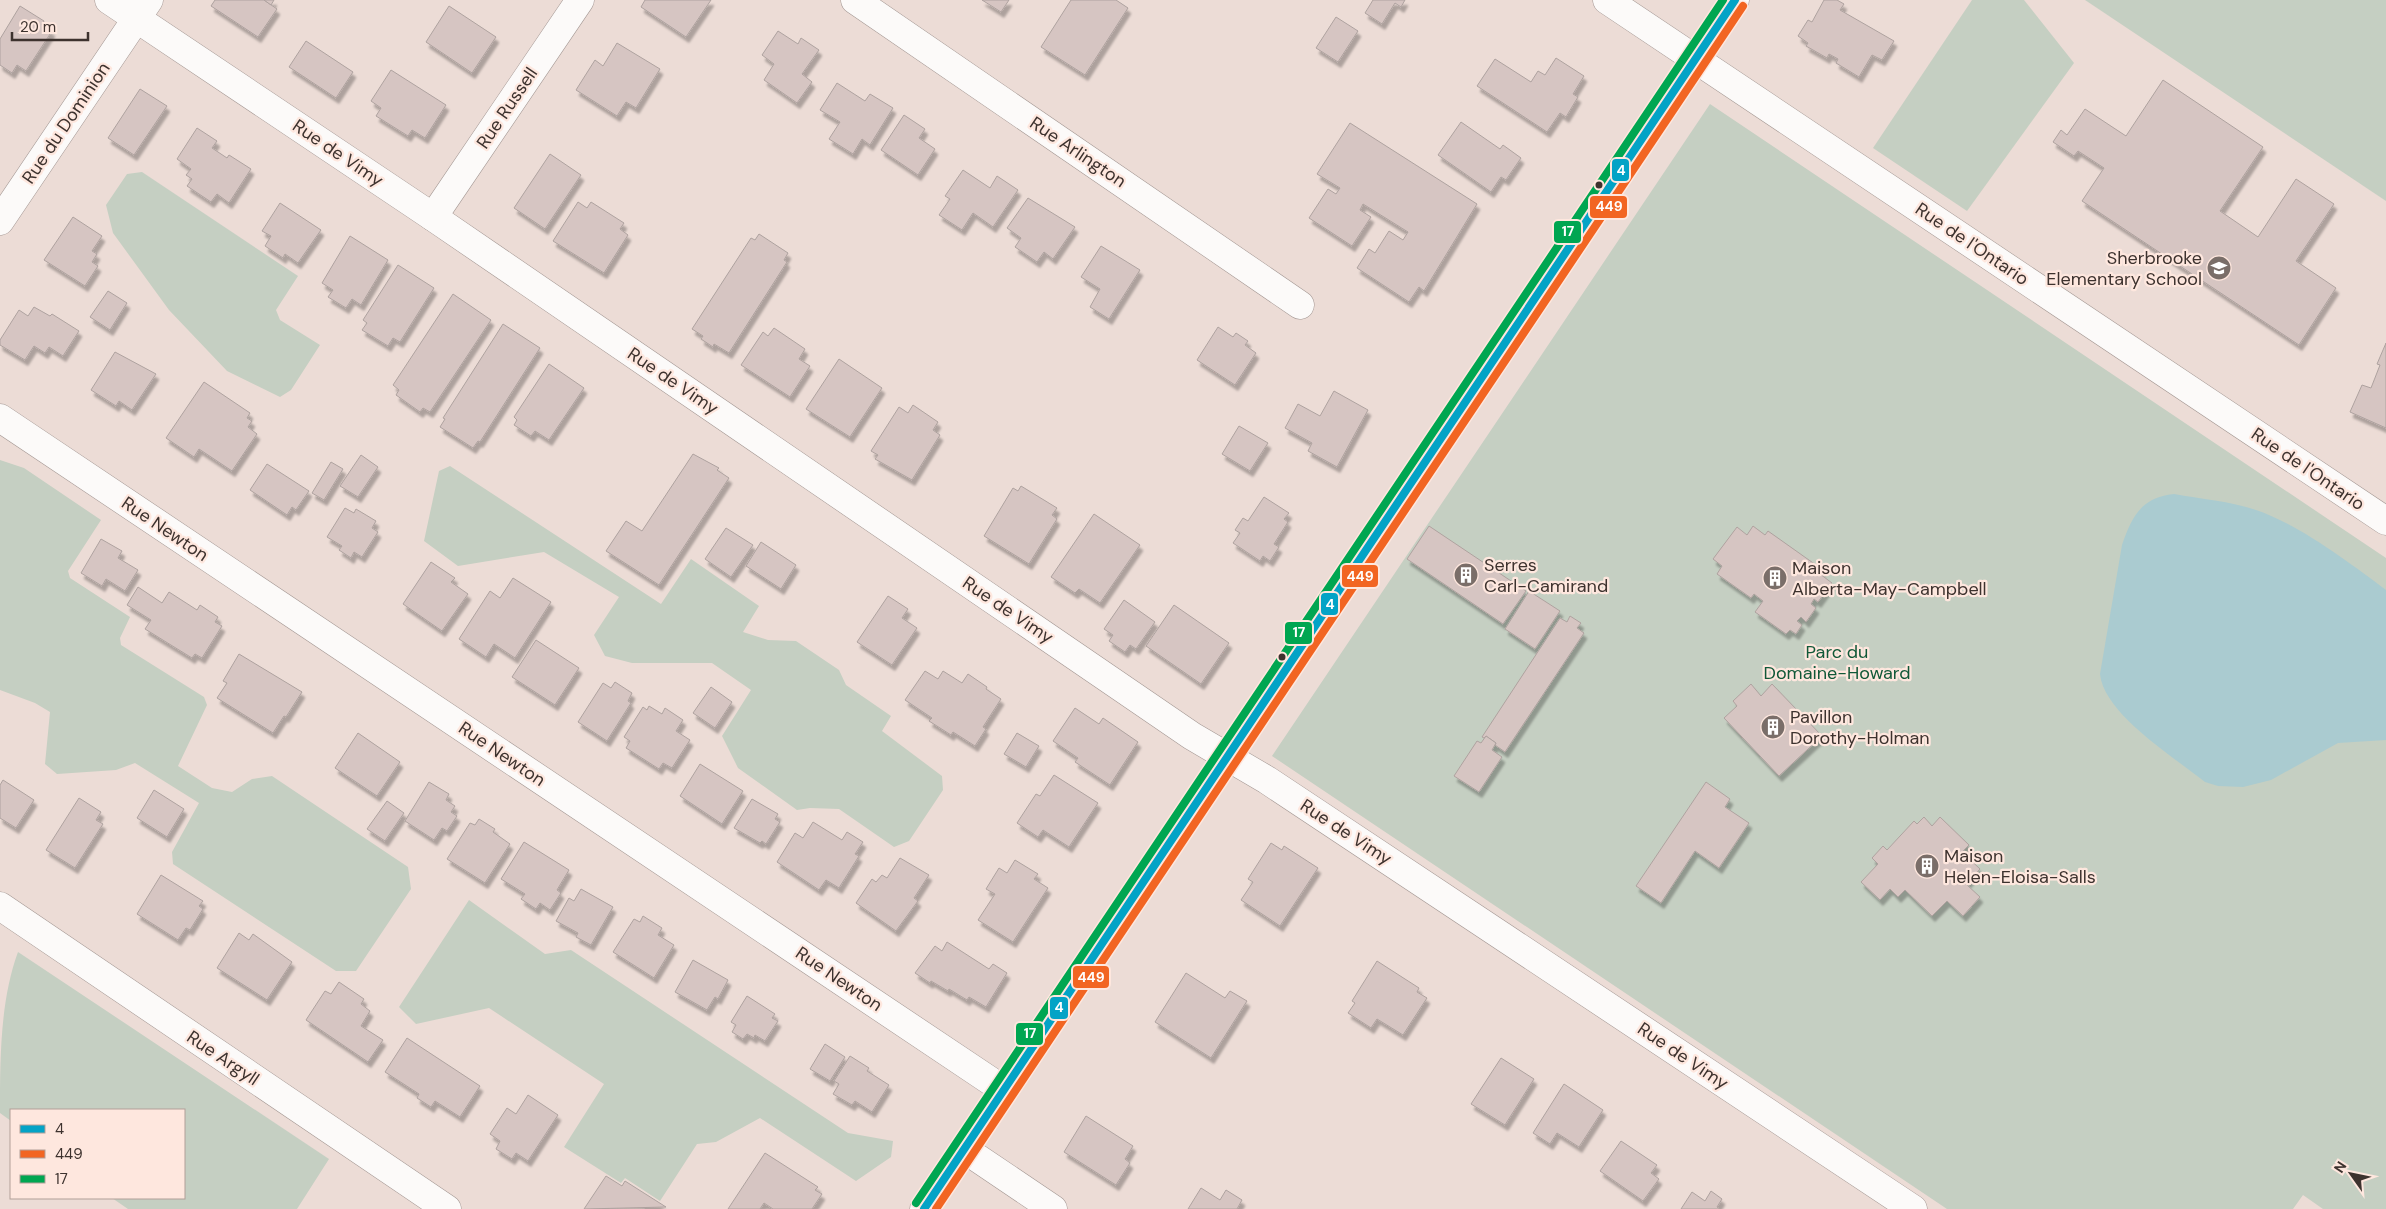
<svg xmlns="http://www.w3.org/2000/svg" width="2386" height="1209" font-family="'DM Sans',sans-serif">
<defs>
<filter id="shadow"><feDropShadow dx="3" dy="5.5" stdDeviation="1" flood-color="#0004"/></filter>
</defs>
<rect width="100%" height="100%" fill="#ecdcd6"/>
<g fill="#c5cfc2">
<polygon points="1972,0 2024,0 2074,63 1967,211 1873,148"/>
<polygon points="2085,0 2386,0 2386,201"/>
<polygon points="1710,104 2386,558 2386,1209 2323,1209 2303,1195 2293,1209 1947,1209 1272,756"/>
<polygon points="142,172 298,276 276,310 280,320 320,345 291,390 280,397 227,371 169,310 113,233 106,205 127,174"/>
<polygon points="0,460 24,468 101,520 68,571 70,578 130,617 120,638 121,645 204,697 207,705 178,766 212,788 232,792 252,779 272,776 408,867 411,889 356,971 336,971 173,864 172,852 199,803 135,763 116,770 57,774 45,764 50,712 35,703 0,690"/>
<polygon points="450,466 661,604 691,559 759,606 743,632 768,640 796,641 839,670 846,685 891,716 882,731 942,776 943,790 909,841 894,847 839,809 810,808 797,810 738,768 722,736 751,690 712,663 632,663 605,656 594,635 619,597 544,552 458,566 424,541 439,471"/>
<polygon points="469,900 545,954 571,950 848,1133 893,1141 891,1157 856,1181 760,1118 716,1142 697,1144 660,1201 625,1178 621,1183 564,1147 604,1084 489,1008 416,1024 399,1007"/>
<path d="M 18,952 L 329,1159 L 297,1209 L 128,1209 L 112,1198 L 184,1198 L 184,1110 L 11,1110 L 11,1121 L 0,1113 C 0,1059 0,1001 18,952 Z"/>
</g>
<path fill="#aacbd0" d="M 2174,494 C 2200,499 2230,501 2256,510 C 2298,524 2350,563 2386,590 L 2386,740 L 2338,743 L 2271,780 L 2243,787 L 2218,786 L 2205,782 C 2174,757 2104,714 2100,674 L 2122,545 C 2132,516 2142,497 2174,494 Z"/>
<g fill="#d6c5c2" stroke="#aea29f" filter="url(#shadow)">
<polygon points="215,0 264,0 277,9 258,37 211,6"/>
<polygon points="264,0 274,0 271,5"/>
<polygon points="645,0 711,0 686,37 641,7"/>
<polygon points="982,0 1009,0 1001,12"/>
<polygon points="1071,0 1116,0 1128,8 1085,75 1041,47"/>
<polygon points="1373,0 1405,0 1401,7 1395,3 1382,24 1365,13"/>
<polygon points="1824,0 1837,0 1844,4 1840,10 1894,41 1882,60 1872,55 1859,77 1836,63 1838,59 1829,54 1827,58 1806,46 1808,43 1798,36 1808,20 1812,22"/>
<polygon points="20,6 44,21 42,25 52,31 26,71 17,65 12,73 0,65 0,39"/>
<polygon points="449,6 496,37 472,73 426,42"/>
<polygon points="1336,17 1358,31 1338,62 1316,48"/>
<polygon points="778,31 798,44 801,38 819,50 802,74 812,82 797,103 764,80 774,64 762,55"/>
<polygon points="306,41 353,72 336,98 289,67"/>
<polygon points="617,43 660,69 636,108 626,102 617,116 576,90 595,60 603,66"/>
<polygon points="1556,58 1584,76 1573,94 1578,97 1566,117 1560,113 1547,132 1477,86 1495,59 1531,82 1538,71 1545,75"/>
<polygon points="391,70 446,105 425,138 412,130 408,136 376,116 381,108 371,101"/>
<polygon points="2163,80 2263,147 2220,211 2258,237 2296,179 2334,204 2296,261 2336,288 2299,345 2082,201 2104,168 2078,151 2074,156 2053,142 2061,130 2067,135 2085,109 2126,136"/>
<polygon points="837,83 865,101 870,94 893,108 870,145 862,139 853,154 829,139 840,122 820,110"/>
<polygon points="140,89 167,106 134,155 108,138"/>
<polygon points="904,115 925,129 919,138 935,149 918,175 881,150"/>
<polygon points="1461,122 1500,149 1503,145 1521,158 1506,180 1501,177 1491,192 1438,155"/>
<polygon points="1350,123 1477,204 1424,291 1419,287 1409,302 1357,268 1369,249 1375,253 1389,231 1403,240 1408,232 1363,204 1360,210 1371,217 1352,246 1309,218 1328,189 1336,194 1340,188 1317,174"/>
<polygon points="197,128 217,141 212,148 227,158 229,155 251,169 229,203 217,194 211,202 187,186 192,179 186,175 191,169 177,159"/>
<polygon points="550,154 581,175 545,229 514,208"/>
<polygon points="963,170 990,188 997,176 1018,190 993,227 973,213 962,230 939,215 950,199 945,196"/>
<polygon points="1028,198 1075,227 1053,259 1044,252 1037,262 1015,247 1021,238 1007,228"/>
<polygon points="578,202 587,208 591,202 624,223 620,229 628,235 604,273 553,241"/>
<polygon points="280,203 321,230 298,263 285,254 283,258 265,246 271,236 262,231"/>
<polygon points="73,217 102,236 92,251 97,254 92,262 98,266 85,286 44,260"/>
<polygon points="759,234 788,253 784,260 787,262 729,353 714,344 713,347 701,339 703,336 692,329 751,238 755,240"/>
<polygon points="350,236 388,260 361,305 352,299 346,308 328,297 333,290 322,283"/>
<polygon points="1101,246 1140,270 1109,319 1090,307 1100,289 1081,277"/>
<polygon points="398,265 434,288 400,342 393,338 388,346 362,330 367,323 363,320"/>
<polygon points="108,291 127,303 110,330 90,317"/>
<polygon points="453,294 491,320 430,412 423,408 420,412 396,395 399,390 393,385"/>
<polygon points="34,307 50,316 52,314 79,331 63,356 49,347 45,353 34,346 25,360 0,345 0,340 19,310 28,316"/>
<polygon points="503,324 540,348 480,442 478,441 473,448 440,427 445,419 443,418"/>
<polygon points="1218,327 1233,337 1236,333 1248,341 1245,345 1256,353 1235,385 1197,360"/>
<polygon points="774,328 805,349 799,359 810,366 790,397 741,365 763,332 768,336"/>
<polygon points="2386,343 2386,428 2350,412 2362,385 2371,388 2380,365 2377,364"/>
<polygon points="115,352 156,374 132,410 119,401 116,406 91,390"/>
<polygon points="839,359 882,388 850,437 806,409"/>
<polygon points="549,364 584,388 549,440 535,431 531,436 514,425 517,420 514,417"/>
<polygon points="204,382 250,413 247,418 252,421 248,427 257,434 232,471 199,449 194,457 166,438"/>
<polygon points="1334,391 1368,410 1337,467 1308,451 1312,443 1285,428 1298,404 1320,416"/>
<polygon points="913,405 938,422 933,430 940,435 912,480 875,459 878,455 871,451 899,407 908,413"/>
<polygon points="1239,426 1268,443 1250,471 1222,454"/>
<polygon points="693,454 719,468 717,470 729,478 659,585 606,551 626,521 642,531"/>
<polygon points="361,455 378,467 358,497 340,486"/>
<polygon points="331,462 343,469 324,500 312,493"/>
<polygon points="267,464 309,491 296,510 292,507 287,515 250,490"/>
<polygon points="1021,486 1057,508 1052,515 1057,519 1029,564 984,536 1013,488 1018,491"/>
<polygon points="1264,497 1289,513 1284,519 1288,522 1274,544 1279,547 1270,561 1263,556 1260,561 1233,543 1240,533 1235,530 1243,518 1248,521"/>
<polygon points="345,508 354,513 356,509 376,521 372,528 378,532 362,557 354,552 351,558 339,550 342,546 327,537"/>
<polygon points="1094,514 1140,545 1100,603 1079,589 1075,593 1051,577"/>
<polygon points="1429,526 1526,591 1503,624 1407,559"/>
<polygon points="1753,526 1765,535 1768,531 1823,570 1820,574 1832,583 1818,602 1814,599 1811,604 1816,608 1806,622 1801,617 1797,621 1802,625 1796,634 1790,630 1786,634 1755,612 1763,601 1754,594 1751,598 1717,574 1722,566 1713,559 1737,527 1747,535"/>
<polygon points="726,528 753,545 731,577 705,559"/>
<polygon points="101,539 122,551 118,558 138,570 125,591 106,579 102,586 81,573"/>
<polygon points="761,542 796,565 781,589 746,566"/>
<polygon points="431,562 455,578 451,582 468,594 442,631 403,604"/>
<polygon points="513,578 551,602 515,658 494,644 486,657 459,639 490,591 500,598"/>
<polygon points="138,587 162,603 169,592 197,610 200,605 218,617 215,622 222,626 202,658 195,654 192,658 145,629 151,620 127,605"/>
<polygon points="1529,591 1560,611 1535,649 1505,629"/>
<polygon points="888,596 908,609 902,618 917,628 892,665 857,642"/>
<polygon points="1124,600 1155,622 1136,649 1130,645 1125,652 1109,641 1113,635 1104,629"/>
<polygon points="1174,605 1229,643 1201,684 1146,646"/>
<polygon points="1570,616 1581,623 1577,628 1584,633 1505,752 1495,745 1496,743 1486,736 1484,738 1482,737 1560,618 1567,622"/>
<polygon points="536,640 579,668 555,705 512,677"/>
<polygon points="239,654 302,692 286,717 284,716 273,733 217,698 227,683 223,681"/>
<polygon points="925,671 938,679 943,671 962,683 968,674 987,687 986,689 1001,699 983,727 986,729 975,746 953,732 951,735 929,721 932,718 905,700"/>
<polygon points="615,682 632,693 628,701 631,703 607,741 578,722 603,683 611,688"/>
<polygon points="1751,684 1761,696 1772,684 1822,736 1779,776 1724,718 1737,706 1733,701"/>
<polygon points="711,687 732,702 715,728 693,713"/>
<polygon points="649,706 662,714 665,708 683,720 676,731 690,740 672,768 663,763 659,769 626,748 630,741 624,737 643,707 647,710"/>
<polygon points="1075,708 1099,724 1103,718 1138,742 1110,785 1075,762 1078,758 1053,741"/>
<polygon points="358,733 400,762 377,796 335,768"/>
<polygon points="1017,733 1039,746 1026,767 1004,754"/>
<polygon points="1486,736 1496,743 1492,750 1502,757 1479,792 1454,776 1477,741 1481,743"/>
<polygon points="700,764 743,791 722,824 680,796"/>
<polygon points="1054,775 1098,803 1069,847 1043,830 1038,837 1017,823 1036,794 1040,796"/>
<polygon points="3,780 34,800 16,828 0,818 0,785"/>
<polygon points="429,782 449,794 446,800 455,806 451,812 457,816 447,831 442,828 434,840 405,821"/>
<polygon points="1706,782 1730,799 1725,807 1749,823 1719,868 1695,851 1661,903 1636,886"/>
<polygon points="154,790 184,809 167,837 137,818"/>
<polygon points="79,798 101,812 96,820 103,824 75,868 46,850"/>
<polygon points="752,799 778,814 775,819 780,822 766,844 762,841 760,843 734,828"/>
<polygon points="387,801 404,813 385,841 367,829"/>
<polygon points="1924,817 1932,826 1940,817 1969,845 1962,852 1980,869 1966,884 1980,897 1963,916 1947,901 1932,916 1905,890 1898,897 1890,889 1880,900 1861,882 1878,864 1872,858 1883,846 1887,850 1914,821 1917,824"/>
<polygon points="479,819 495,829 493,832 510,844 485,883 447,859 470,823 475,825"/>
<polygon points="813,822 842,840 847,832 863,842 855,854 859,856 839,888 826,880 819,890 777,862 795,833 803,838"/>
<polygon points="524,842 569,870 557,890 561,893 550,910 540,903 536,909 521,899 525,894 501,879"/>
<polygon points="1271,843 1282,850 1284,846 1318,868 1280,926 1241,900 1253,882 1248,879"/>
<polygon points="900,858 929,875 914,898 918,901 896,931 856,903 872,879 876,882 882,875 887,878"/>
<polygon points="1015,860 1038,874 1034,879 1048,888 1013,942 978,920 995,894 986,889 999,868 1007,873"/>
<polygon points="161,875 203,901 199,906 203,909 190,930 186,928 178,940 137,914"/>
<polygon points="581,889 613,907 591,945 576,937 578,933 556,921 569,898 574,901"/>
<polygon points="643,916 662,928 658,935 674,945 654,978 613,952 634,919 640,922"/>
<polygon points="239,933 249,940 253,934 292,962 267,1000 217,968"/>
<polygon points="947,942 989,969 993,964 1007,973 986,1007 969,997 967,1000 949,989 948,991 931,981 930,983 915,973 935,946 942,951"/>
<polygon points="693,960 728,980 718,999 715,997 707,1010 675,992"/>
<polygon points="1377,961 1419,988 1417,992 1427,998 1403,1035 1377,1019 1371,1028 1348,1013 1355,1003 1352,1001"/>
<polygon points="1186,973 1225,998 1230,991 1247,1001 1211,1058 1155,1022"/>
<polygon points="339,982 364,999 361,1004 370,1011 361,1026 383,1040 368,1062 306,1020 325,991 331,994"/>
<polygon points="747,996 775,1014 772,1018 778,1021 765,1041 755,1035 754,1038 747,1034 743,1039 732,1032 736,1025 731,1022"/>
<polygon points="407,1038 480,1086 460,1117 435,1101 431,1107 417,1098 419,1094 385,1072"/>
<polygon points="825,1044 845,1057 830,1081 810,1069"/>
<polygon points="850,1056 869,1068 867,1071 889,1085 872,1112 855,1101 852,1105 833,1094 839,1084 834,1081"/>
<polygon points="1501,1058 1534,1079 1505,1125 1471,1104"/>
<polygon points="1564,1084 1603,1110 1579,1147 1557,1133 1550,1144 1533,1133"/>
<polygon points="528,1095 558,1115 528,1161 516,1153 512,1159 496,1149 500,1141 490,1134 507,1108 516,1114"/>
<polygon points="1086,1116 1133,1146 1125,1159 1130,1163 1116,1185 1064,1152"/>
<polygon points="1621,1141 1657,1165 1651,1173 1659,1179 1643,1201 1600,1171"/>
<polygon points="765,1153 818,1187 815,1190 822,1194 812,1209 773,1209 764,1203 760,1209 728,1209"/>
<polygon points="606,1176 622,1186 625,1181 666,1207 584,1209"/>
<polygon points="1201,1188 1220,1200 1226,1190 1242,1200 1237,1209 1188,1209"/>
<polygon points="1711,1191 1722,1199 1717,1207 1720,1209 1681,1209 1692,1192 1705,1201"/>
</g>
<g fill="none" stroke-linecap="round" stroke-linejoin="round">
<defs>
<g id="street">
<polyline points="109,0 433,217 1192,736 1267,780 1913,1209"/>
<polyline points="855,0 1300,305"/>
<polyline points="1607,0 2386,521"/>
<polyline points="433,217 580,0"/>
<polyline points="0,221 149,0"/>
<polyline points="0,418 1004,1090"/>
<polyline points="0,906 447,1209"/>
<polyline points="964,1149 1053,1209"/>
</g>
<polyline id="secondary" points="924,1209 1735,0"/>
</defs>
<use href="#street" stroke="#a39793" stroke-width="29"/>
<use href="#secondary" stroke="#a39793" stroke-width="29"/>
<use href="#street" stroke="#fcfaf9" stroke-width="28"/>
<use href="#secondary" stroke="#fcfaf9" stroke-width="28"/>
<defs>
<polyline id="bus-1" points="924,1209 1735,0"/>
<polyline id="bus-2" points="936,1209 1743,6"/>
<polyline id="bus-3" points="916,1203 1723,0"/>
</defs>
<use href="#bus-1" stroke="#fee7de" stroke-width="11"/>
<use href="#bus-2" stroke="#fee7de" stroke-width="11"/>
<use href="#bus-3" stroke="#fee7de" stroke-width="11"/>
<use href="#bus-1" stroke="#03a3c6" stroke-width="8"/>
<use href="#bus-2" stroke="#f26522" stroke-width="8"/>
<use href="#bus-3" stroke="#00a651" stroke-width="8"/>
</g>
<defs>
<symbol id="school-disc" viewBox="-11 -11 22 22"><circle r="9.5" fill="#7a6e69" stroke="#fee7de"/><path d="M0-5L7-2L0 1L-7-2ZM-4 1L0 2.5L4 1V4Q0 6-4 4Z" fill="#fff"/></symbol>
<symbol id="building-disc" viewBox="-11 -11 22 22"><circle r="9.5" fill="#7a6e69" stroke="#fee7de"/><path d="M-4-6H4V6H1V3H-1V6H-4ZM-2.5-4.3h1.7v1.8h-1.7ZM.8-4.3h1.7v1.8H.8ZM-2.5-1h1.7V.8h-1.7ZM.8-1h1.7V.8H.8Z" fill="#fff"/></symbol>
</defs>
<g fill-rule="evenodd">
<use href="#school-disc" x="2205" y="254" width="28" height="28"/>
<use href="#building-disc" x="1452" y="561" width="28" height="28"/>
<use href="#building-disc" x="1761" y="564" width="28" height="28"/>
<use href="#building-disc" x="1759" y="713" width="28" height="28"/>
<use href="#building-disc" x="1913" y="852" width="28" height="28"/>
</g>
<g fill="#3d322e" stroke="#fee7de" stroke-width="2">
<circle cx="1599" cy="185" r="4.5"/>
<circle cx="1282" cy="657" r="4.5"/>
</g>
<g text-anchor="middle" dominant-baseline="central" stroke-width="4.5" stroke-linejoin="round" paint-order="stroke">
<g font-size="18" fill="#3d322e" stroke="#fee7de">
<text transform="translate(507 108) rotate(-56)">Rue Russell</text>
<text transform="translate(66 123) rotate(-56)">Rue du Dominion</text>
<text transform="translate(1078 152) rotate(34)">Rue Arlington</text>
<text transform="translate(338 153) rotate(34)">Rue de Vimy</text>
<text transform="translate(1972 244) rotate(34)">Rue de l'Ontario</text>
<text transform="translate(673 381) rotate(34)">Rue de Vimy</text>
<text transform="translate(2308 469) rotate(34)">Rue de l'Ontario</text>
<text transform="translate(165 529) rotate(34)">Rue Newton</text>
<text transform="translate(1008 610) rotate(34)">Rue de Vimy</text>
<text transform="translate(502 754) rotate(34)">Rue Newton</text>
<text transform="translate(1346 832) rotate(33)">Rue de Vimy</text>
<text transform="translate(839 979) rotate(34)">Rue Newton</text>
<text transform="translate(1683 1056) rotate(34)">Rue de Vimy</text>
<text transform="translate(223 1058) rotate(34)">Rue Argyll</text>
</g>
<g font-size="18" fill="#3d322e" stroke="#fee7de" text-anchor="start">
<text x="2202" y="258" text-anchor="end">Sherbrooke<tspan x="2202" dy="21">Elementary School</tspan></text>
<text x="1484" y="565">Serres<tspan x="1484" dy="21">Carl-Camirand</tspan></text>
<text x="1792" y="568">Maison<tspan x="1792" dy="21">Alberta-May-Campbell</tspan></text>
<text x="1790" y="717">Pavillon<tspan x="1790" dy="21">Dorothy-Holman</tspan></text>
<text x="1944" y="856">Maison<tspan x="1944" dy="21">Helen-Eloisa-Salls</tspan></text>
</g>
<g font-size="18" fill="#105837" stroke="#fee7de">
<text x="1837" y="652">Parc du<tspan x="1837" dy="21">Domaine-Howard</tspan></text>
</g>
</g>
<g stroke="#fee7de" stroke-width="2">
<rect x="1611" y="158" width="19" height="24" rx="5" fill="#03a3c6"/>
<rect x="1589" y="195" width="39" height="24" rx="5" fill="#f26522"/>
<rect x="1553" y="220" width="29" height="24" rx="5" fill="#00a651"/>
<rect x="1341" y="564" width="38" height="24" rx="5" fill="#f26522"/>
<rect x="1320" y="592" width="19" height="24" rx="5" fill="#03a3c6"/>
<rect x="1284" y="621" width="29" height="24" rx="5" fill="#00a651"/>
<rect x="1072" y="965" width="38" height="24" rx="5" fill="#f26522"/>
<rect x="1049" y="996" width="20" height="24" rx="5" fill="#03a3c6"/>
<rect x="1015" y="1022" width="29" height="24" rx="5" fill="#00a651"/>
</g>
<g font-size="14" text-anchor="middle" font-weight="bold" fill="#fff">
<text x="1621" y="175">4</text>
<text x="1609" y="211">449</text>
<text x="1568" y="236">17</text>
<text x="1360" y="581">449</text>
<text x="1330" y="609">4</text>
<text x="1299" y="637">17</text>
<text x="1091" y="982">449</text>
<text x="1059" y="1012">4</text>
<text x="1030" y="1038">17</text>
</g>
<rect x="10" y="1109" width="175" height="90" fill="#fee7de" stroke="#b19f98"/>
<rect x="20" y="1125" width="25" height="8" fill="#03a3c6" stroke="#b19f98"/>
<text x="55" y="1134" font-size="15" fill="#3d322e">4</text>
<rect x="20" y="1150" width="25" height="8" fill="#f26522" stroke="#b19f98"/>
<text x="55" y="1159" font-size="15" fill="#3d322e">449</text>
<rect x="20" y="1175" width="25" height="8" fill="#00a651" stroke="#b19f98"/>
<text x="55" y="1184" font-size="15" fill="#3d322e">17</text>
<g transform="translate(2351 1174) rotate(303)" stroke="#fee7de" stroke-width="4" paint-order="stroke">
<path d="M0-4L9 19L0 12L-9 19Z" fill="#3d322e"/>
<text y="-8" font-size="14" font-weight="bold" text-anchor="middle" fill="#3d322e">N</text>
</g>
<path d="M12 32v8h76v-8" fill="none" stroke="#3d322e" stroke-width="2.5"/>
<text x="20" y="32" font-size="15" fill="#3d322e" stroke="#fee7de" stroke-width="4" paint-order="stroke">20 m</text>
</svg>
